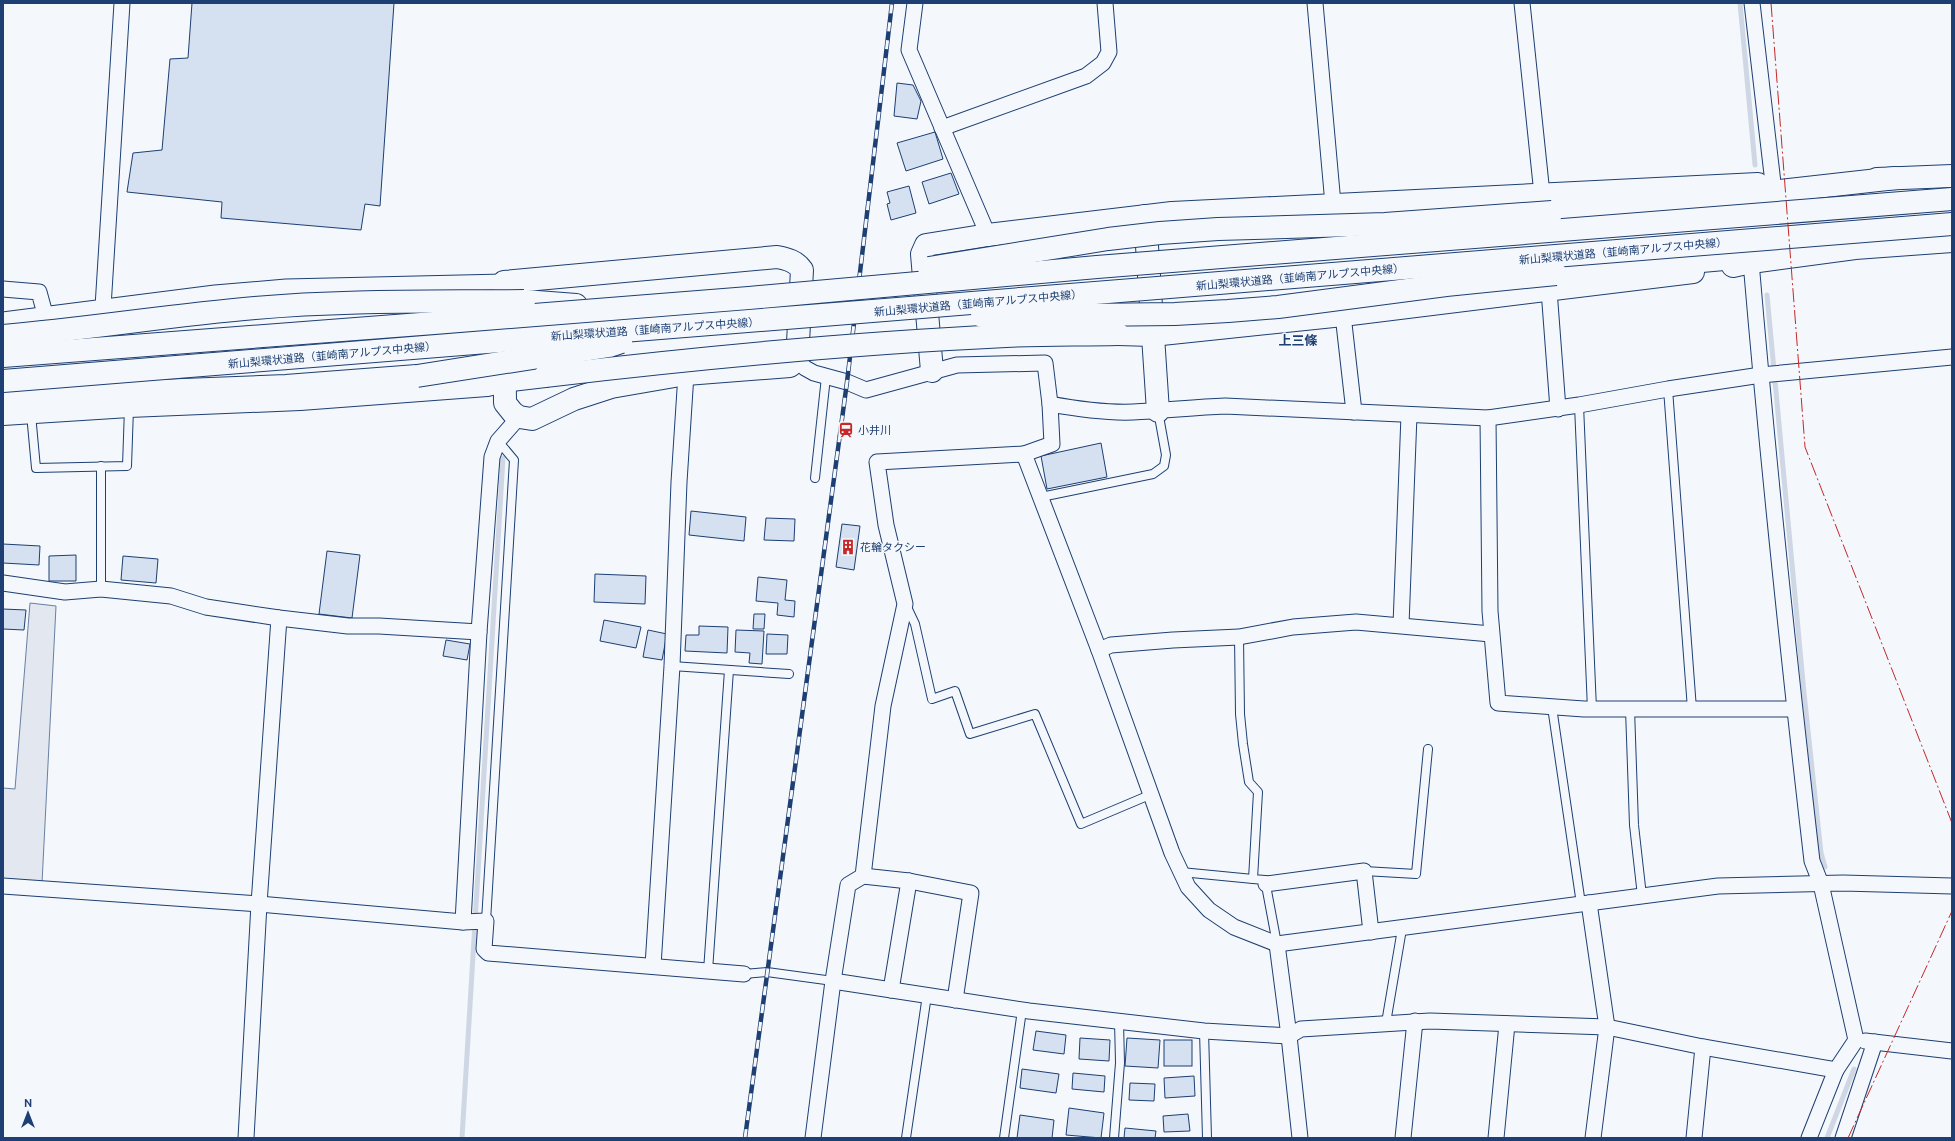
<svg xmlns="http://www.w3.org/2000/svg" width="1955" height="1141" font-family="Ubuntu,'Noto Sans JP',sans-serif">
<rect width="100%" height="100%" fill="#f4f7fb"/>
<polygon fill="#e3e8f0" stroke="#687fa3" points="30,603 56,606 42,883 3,880 3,788 15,789"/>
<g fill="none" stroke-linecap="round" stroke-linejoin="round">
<g stroke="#cfd7e4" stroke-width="5">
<polyline points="1740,3 1755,165"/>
<polyline points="1767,295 1804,693 1821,853 1825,867"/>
<polyline points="462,1138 503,458"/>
<polyline points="1827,1138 1854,1069"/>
</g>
</g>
<g fill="#d5e0f0" stroke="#1d3f73">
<polygon points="192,3 394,3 380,206 365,204 361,230 221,218 222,202 127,192 133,153 162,150 170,59 188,58"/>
<polygon points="897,83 913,85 921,101 917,119 894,116"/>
<polygon points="935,132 943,159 906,171 897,143"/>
<polygon points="951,173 959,194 929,204 922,182"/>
<polygon points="909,186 916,213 891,220 887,204 890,203 887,192"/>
<polygon points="1101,443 1107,477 1047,489 1041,456"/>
<polygon points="691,511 746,517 744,541 689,535"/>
<polygon points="766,518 795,519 794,541 764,540"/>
<polygon points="842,524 860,526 854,570 836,567"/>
<polygon points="3,544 40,546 39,565 3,563"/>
<polygon points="327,551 360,555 352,618 319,614"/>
<polygon points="76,555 76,581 49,581 49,556"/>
<polygon points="123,556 158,559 156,583 121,580"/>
<polygon points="595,574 646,576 645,604 594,602"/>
<polygon points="758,577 787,580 785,600 795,601 794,617 777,615 778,603 756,601"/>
<polygon points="3,609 26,610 24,630 3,629"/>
<polygon points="754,614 765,614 764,629 753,629"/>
<polygon points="604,620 641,627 636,648 600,641"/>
<polygon points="699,626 728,627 727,653 685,651 686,635 699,635"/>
<polygon points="648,630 667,634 662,660 643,657"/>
<polygon points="736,630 764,631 762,664 749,663 750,653 735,652"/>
<polygon points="767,634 788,635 787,654 766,654"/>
<polygon points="446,640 470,644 467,660 443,656"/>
<polygon points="1036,1031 1066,1035 1064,1054 1033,1050"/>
<polygon points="1080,1038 1110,1040 1109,1061 1079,1059"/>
<polygon points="1127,1038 1160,1040 1158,1068 1125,1066"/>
<rect x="1164" y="1040" width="28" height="26"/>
<polygon points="1022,1069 1059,1074 1056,1093 1020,1088"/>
<polygon points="1073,1073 1105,1076 1104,1092 1072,1089"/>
<polygon points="1194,1076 1195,1096 1165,1098 1164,1078"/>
<polygon points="1130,1083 1155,1084 1154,1101 1129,1100"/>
<polygon points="1069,1108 1104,1113 1101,1138 1066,1135"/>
<polygon points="1188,1114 1190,1131 1164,1132 1163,1116"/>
<polygon points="1020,1115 1054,1120 1052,1138 1017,1138"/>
<polygon points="1125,1128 1156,1131 1155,1138 1124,1138"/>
</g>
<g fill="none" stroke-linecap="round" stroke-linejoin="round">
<defs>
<g id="lane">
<polyline points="1668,389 1692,709"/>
<polyline points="1579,405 1592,709"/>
<polyline points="31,414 36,468 127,466 129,408"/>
<polyline points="101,466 101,589"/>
<polyline points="815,478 826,377"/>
<polyline points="1041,497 1153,474 1164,466 1166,455 1158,411"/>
<polyline points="906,605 915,624 932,699 955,691 970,734 1035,714 1081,824 1152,794"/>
<polyline points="1239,637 1240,714 1243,744 1249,782 1258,792 1253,879 1265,880 1277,944"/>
<polyline points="672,666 789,674"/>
<polyline points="1552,707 1581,904"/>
<polyline points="1630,709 1634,825 1642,896"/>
<polyline points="1364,871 1416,874 1428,749"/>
<polyline points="1181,872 1253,879"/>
<polyline points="486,921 514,460 498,441"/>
<polyline points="708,971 729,670"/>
<polyline points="744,974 767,972 833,981"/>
<polyline points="1386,1023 1402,929"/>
<polyline points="1204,1031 1207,1138"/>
<polyline points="906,1138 927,995"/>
<polyline points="1004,1138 1022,1010"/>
<polyline points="1114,1138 1120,1063 1119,1021"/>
</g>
<g id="street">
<polyline points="915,3 909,50 988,235"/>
<polyline points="1315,3 1333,204"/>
<polyline points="1522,3 1542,194"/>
<polyline points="1752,3 1773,183"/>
<polyline points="942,128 1086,76 1103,63 1109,52 1105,3"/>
<polyline points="3,289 39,292 45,314"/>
<polyline points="1549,290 1558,409"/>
<polyline points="103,307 122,3"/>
<polyline points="1343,315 1354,412"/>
<polyline points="3,320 215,293 286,287 504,282"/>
<polyline points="797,360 805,368 814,373 847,382 866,390 957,365 1045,363 1050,404 1052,444 1024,454 1099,650 1172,853 1188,887 1209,910 1234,927 1277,944 1718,886 1843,883 1952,886"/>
<path d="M 1050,404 C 1077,409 1105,413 1133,412 C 1163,411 1194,407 1225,406 L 1488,418 L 1579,405 L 1668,389 L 1761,375 L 1952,357"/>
<polyline points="1488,418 1490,611 1498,703 1584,709 1794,709"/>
<polyline points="3,583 65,592 101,589 171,596 206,607 279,618 348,626 379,626 479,632"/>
<polyline points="1401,625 1409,415"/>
<polyline points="1099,650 1111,645 1173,640 1239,637 1293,627 1356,622 1491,634"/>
<polyline points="863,876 909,881 971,893 955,1000"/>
<polyline points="1266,884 1364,871 1371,932"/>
<polyline points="3,886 259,904 463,922 486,921 484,949 488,953 744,974"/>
<polyline points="1589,903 1607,1027 1593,1138"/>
<polyline points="463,922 479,632 492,457 498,441 519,417"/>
<polyline points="1277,944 1289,1036 1300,1138"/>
<polyline points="653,966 672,666 679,482 686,374"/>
<path d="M 833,981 L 1029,1011 L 1204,1031 L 1289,1036 L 1301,1029 L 1430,1021 L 1607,1027 L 1703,1047 L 1836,1070 L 1856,1040 L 1821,884 L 1812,861 C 1789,662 1768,462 1751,262"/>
<polyline points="891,990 909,881"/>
<polyline points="1865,1041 1952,1051"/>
<polyline points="246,1138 259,904 279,618"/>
<polyline points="813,1138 833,981 848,885 863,876 883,706 905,604 886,525 877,462 1024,454"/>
<polyline points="1403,1138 1415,1021"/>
<polyline points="1496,1138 1507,1024"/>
<polyline points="1694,1138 1703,1047"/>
<polyline points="1809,1138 1836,1070"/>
<polyline points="1843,1138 1875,1042"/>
</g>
<g id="secondary">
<polyline points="1877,179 1952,176"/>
<polyline points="1145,216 1158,411"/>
<path d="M 777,257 C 787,259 796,261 802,270 L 797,360 L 790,366 L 686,374 L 611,387 L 574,399 L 532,419 L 519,417 L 513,413 L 505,403 L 504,282 Z"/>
<polyline points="1733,266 1751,262 1855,248 1952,241"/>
<polyline points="1118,334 1152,335 1343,315 1693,272"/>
<polyline points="932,371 922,254 926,245 988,235 1172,213 1758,184"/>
<polyline points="3,414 129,406 300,399 487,385 504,381 545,376"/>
</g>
<g id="highway">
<polyline points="1552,212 1780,191 1896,178"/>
<polyline points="1556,274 1724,259 1751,262"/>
<polyline points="524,301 576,305"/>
<polyline points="3,401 130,392 286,386 417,376"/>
</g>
</defs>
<use href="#lane" stroke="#1d3f73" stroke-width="10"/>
<use href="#street" stroke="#1d3f73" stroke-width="17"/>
<use href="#secondary" stroke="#1d3f73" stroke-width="24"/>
<use href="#highway" stroke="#1d3f73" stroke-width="24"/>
<use href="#lane" stroke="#f4f7fb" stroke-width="8"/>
<use href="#street" stroke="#f4f7fb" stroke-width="15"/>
<use href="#secondary" stroke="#f4f7fb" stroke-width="22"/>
<use href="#highway" stroke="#f4f7fb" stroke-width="22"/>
<defs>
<polyline id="rail" points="745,1138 847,382 892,3"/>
</defs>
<use href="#rail" stroke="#1d3f73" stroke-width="4.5"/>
<use href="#rail" stroke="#f4f7fb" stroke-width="3" stroke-dasharray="9" stroke-linecap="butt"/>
<defs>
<path id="secondary-bridge" d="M 545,376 C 698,358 852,343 1006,336 C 1043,334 1081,335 1118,334"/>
<g id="highway-bridge">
<polyline points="929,268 1108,239 1160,233 1218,229 1385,224 1552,212"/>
<polyline points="982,316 1175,314 1228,311 1278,307 1446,285 1556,274"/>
<path d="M 3,336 C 87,329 171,315 255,308 C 344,300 434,302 524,301"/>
<polyline points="3,356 434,323 749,298 1097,267 1952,199"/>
<polyline points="417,376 609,346 621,342"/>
<polyline points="3,381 1952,224"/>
</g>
</defs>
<use href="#secondary-bridge" stroke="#1d3f73" stroke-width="24" stroke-linecap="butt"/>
<use href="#highway-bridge" stroke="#1d3f73" stroke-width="24" stroke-linecap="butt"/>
<use href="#secondary-bridge" stroke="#f4f7fb" stroke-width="22"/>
<use href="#highway-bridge" stroke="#f4f7fb" stroke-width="22"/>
<g stroke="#c62828" stroke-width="1" stroke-dasharray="14 3 2 3" stroke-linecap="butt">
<polyline points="1771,3 1805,447 1952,823"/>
<polyline points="1848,1138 1952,911"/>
</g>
</g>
<defs>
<symbol id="station-bare" viewBox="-9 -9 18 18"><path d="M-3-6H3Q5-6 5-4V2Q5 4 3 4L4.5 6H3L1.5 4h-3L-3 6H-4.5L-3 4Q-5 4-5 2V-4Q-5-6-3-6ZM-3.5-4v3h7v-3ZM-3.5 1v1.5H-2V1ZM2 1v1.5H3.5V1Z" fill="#c62828" stroke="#f4f7fb" stroke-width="2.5" paint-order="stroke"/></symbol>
<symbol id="building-bare" viewBox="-9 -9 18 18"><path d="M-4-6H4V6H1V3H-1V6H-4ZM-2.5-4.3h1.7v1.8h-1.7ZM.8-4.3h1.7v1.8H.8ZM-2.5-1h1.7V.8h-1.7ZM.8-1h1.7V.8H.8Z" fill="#c62828" stroke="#f4f7fb" stroke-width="2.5" paint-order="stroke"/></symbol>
</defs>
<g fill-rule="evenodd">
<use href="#station-bare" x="835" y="419" width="22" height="22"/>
<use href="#building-bare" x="837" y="536" width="22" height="22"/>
</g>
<g text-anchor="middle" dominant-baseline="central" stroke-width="3" stroke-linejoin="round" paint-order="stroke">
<g font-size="11" fill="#1d3f73" stroke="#f4f7fb">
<text transform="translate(1623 251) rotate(-5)">新山梨環状道路（韮崎南アルプス中央線）</text>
<text transform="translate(1300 277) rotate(-5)">新山梨環状道路（韮崎南アルプス中央線）</text>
<text transform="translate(978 303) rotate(-5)">新山梨環状道路（韮崎南アルプス中央線）</text>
<text transform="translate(655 329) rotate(-4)">新山梨環状道路（韮崎南アルプス中央線）</text>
<text transform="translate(332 355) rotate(-5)">新山梨環状道路（韮崎南アルプス中央線）</text>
</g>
<g font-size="11" fill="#1d3f73" stroke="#f4f7fb" text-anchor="start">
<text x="858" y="430">小井川</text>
<text x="860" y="547">花輪タクシー</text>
</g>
<g font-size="13" font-weight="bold" fill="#1d3f73" stroke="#f4f7fb">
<text x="1298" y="340">上三條</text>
</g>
</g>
<rect width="1955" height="1141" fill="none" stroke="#1d3f73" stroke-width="8"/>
<g transform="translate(28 1113)" stroke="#f4f7fb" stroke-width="3" paint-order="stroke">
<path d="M0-3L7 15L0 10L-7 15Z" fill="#1d3f73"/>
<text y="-6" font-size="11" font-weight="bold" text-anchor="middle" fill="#1d3f73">N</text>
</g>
</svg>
